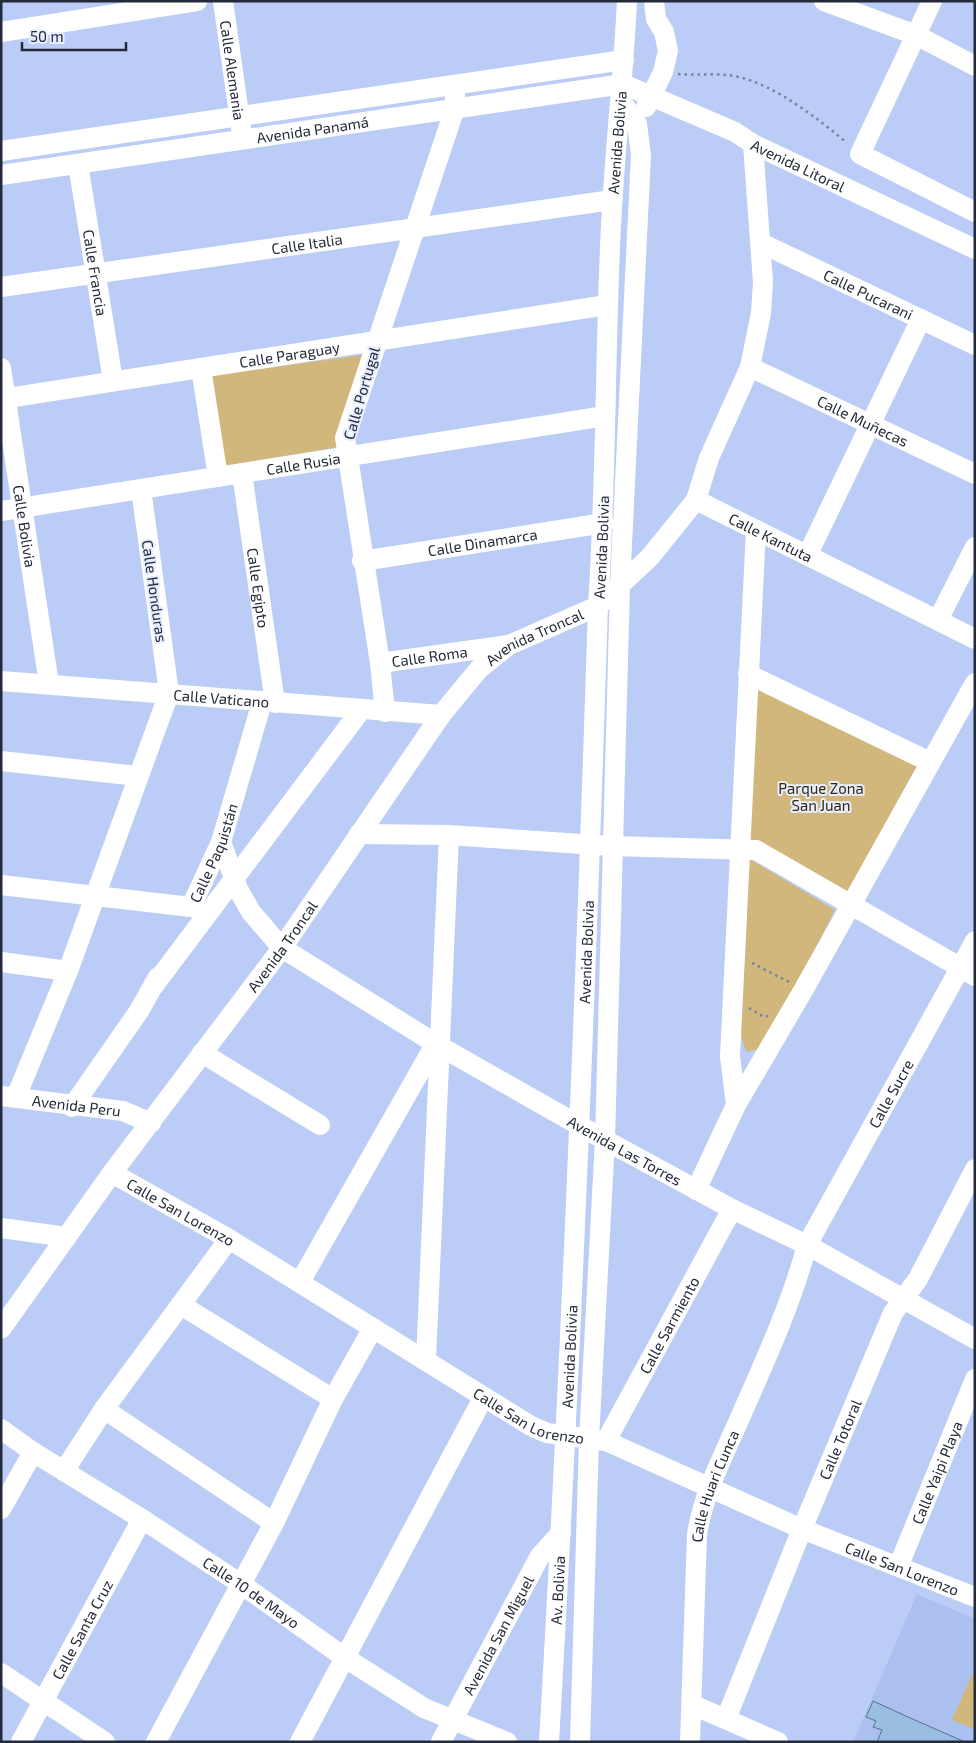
<svg xmlns="http://www.w3.org/2000/svg" width="976" height="1743" font-family="'Exo 2',sans-serif">
<rect width="100%" height="100%" fill="#bbcdf6"/>
<polygon fill="#acc0f0" points="917,1594 975,1619 975,1742 853,1742"/>
<g fill="#d1b77c">
<polygon points="362,355 338,447 221,467 208,376"/>
<polygon points="754,685 919,762 848,893 750,840"/>
<path d="M 748,858 L 835,910 L 797,986 L 758,1049 L 747,1052 C 733,1025 743,989 745,960 C 747,926 747,892 748,858 Z"/>
<polygon points="975,1668 975,1729 952,1720"/>
</g>
<polygon fill="#9abedf" stroke="#527392" points="873,1701 908,1717 965,1742 877,1742 882,1730 873,1727 876,1721 866,1717"/>
<g fill="none" stroke-linecap="round" stroke-linejoin="round">
<g stroke="#7683a0" stroke-width="2.5" stroke-dasharray="2.5 4" stroke-linecap="butt">
<path d="M 678,74 C 699,76 718,72 739,77 C 777,86 818,119 847,143"/>
<polyline points="752,963 789,982"/>
<polyline points="749,1008 764,1017 768,1016"/>
</g>
<g stroke="#fff" stroke-width="20">
<path id="s1" d="M 223,1 L 241,128"/>
<polyline points="824,1 916,35 975,66"/>
<polyline points="932,1 860,154 975,212"/>
<polyline points="1,32 197,1"/>
<polyline points="646,107 663,72 668,51 664,32 656,19 654,1"/>
<polyline points="1,151 624,60"/>
<path id="s2" d="M 78,164 L 113,381"/>
<path id="s3" d="M 1,175 L 623,84 L 735,132 L 753,144 L 975,249"/>
<path id="s4" d="M 761,243 L 975,345"/>
<path id="s5" d="M 1,287 L 612,200"/>
<path id="s6" d="M 750,367 L 975,474"/>
<path id="s7" d="M 1,368 L 49,684"/>
<polyline points="201,368 218,477"/>
<path id="s8" d="M 1,399 L 607,305"/>
<path id="s9" d="M 242,473 L 275,703"/>
<polyline points="696,500 709,458 750,367 761,313 763,282 753,144"/>
<path id="s10" d="M 1,511 L 605,416"/>
<polyline points="808,554 921,319"/>
<path id="s11" d="M 362,561 L 604,523"/>
<polyline points="938,620 975,547"/>
<path id="s12" d="M 380,663 L 509,645"/>
<polyline points="748,674 930,762"/>
<path id="s13" d="M 1,681 L 441,715"/>
<polyline points="385,712 380,663 345,438 455,108 455,85"/>
<polyline points="1,761 138,776"/>
<polyline points="359,834 449,835 611,846 756,850 975,976"/>
<path id="s14" d="M 221,842 L 238,889 L 251,912 L 282,948 L 441,1047 L 605,1140 L 732,1209 L 807,1245 L 975,1339"/>
<path id="s15" d="M 1,885 L 191,907 L 221,842 L 262,702"/>
<polyline points="1,962 68,971"/>
<polyline points="152,988 361,710"/>
<polyline points="202,1053 320,1125"/>
<path id="s16" d="M 1,1096 L 123,1111 L 151,1123"/>
<polyline points="16,1097 68,971 169,693 141,489"/>
<polyline points="736,1105 730,1056 756,530"/>
<polyline points="72,1107 139,1011 158,977"/>
<path id="s17" d="M 112,1173 L 229,1239 L 531,1426 L 547,1433 L 606,1441 L 802,1529 L 975,1597"/>
<polyline points="696,1190 736,1105 804,989 975,683"/>
<polyline points="1,1228 67,1237"/>
<polyline points="300,1282 436,1043"/>
<polyline points="181,1305 333,1399"/>
<path id="s18" d="M 1,1329 L 112,1173 L 282,948 L 441,715 L 479,669 L 509,645 L 598,606 L 650,557 L 696,500 L 975,639"/>
<polyline points="426,1360 449,835"/>
<polyline points="104,1409 274,1523"/>
<path id="s19" d="M 1,1429 L 33,1452 L 142,1519 L 241,1584 L 344,1657 L 424,1708 L 507,1742"/>
<path id="s20" d="M 606,1441 L 732,1209"/>
<polyline points="64,1471 104,1409 229,1239"/>
<polyline points="1,1509 33,1452"/>
<path id="s21" d="M 899,1565 L 975,1379"/>
<polyline points="1,1673 105,1742"/>
<polyline points="693,1705 778,1742"/>
<path id="s22" d="M 726,1719 L 802,1529 L 893,1313 L 918,1279 L 975,1169"/>
<path id="s23" d="M 21,1742 L 142,1519"/>
<polyline points="156,1742 274,1523 333,1399 373,1328"/>
<polyline points="300,1742 483,1398"/>
<path id="s24" d="M 441,1742 L 540,1556 L 561,1533"/>
<path id="s25" d="M 549,1742 C 571,1363 586,985 598,606 C 606,486 605,366 610,247 C 613,165 623,83 627,1"/>
<polyline points="580,1742 589,1439 605,1140 620,585 641,155 637,124 621,101"/>
<path id="s26" d="M 690,1742 L 697,1534 C 704,1492 722,1459 739,1420 C 764,1363 791,1305 807,1245 L 975,941"/>
</g>
</g>
<g text-anchor="middle" dominant-baseline="central" stroke-width="4" stroke-linejoin="round" paint-order="stroke">
<g font-size="15" fill="#232a3a" stroke="#e6eeff">
<text stroke="none"><textPath href="#s1" startOffset="70">Calle Alemania</textPath></text>
<text stroke="none"><textPath href="#s3" startOffset="315">Avenida Panamá</textPath></text>
<text stroke="none"><textPath href="#s25" startOffset="1601">Avenida Bolivia</textPath></text>
<text stroke="none"><textPath href="#s3" startOffset="822">Avenida Litoral</textPath></text>
<text stroke="none"><textPath href="#s5" startOffset="309">Calle Italia</textPath></text>
<text stroke="none"><textPath href="#s2" startOffset="110">Calle Francia</textPath></text>
<text stroke="none"><textPath href="#s4" startOffset="119">Calle Pucarani</textPath></text>
<text stroke="none"><textPath href="#s8" startOffset="292">Calle Paraguay</textPath></text>
<text transform="translate(361 393) rotate(-74)">Calle Portugal</text>
<text stroke="none"><textPath href="#s6" startOffset="125">Calle Muñecas</textPath></text>
<text stroke="none"><textPath href="#s10" startOffset="306">Calle Rusia</textPath></text>
<text stroke="none"><textPath href="#s7" startOffset="160">Calle Bolivia</textPath></text>
<text stroke="none"><textPath href="#s18" startOffset="1179">Calle Kantuta</textPath></text>
<text stroke="none"><textPath href="#s11" startOffset="122">Calle Dinamarca</textPath></text>
<text stroke="none"><textPath href="#s25" startOffset="1196">Avenida Bolivia</textPath></text>
<text stroke="none"><textPath href="#s9" startOffset="116">Calle Egipto</textPath></text>
<text transform="translate(155 591) rotate(82)">Calle Honduras</text>
<text stroke="none"><textPath href="#s18" startOffset="880">Avenida Troncal</textPath></text>
<text stroke="none"><textPath href="#s12" startOffset="50">Calle Roma</textPath></text>
<text stroke="none"><textPath href="#s13" startOffset="221">Calle Vaticano</textPath></text>
<text stroke="none"><textPath href="#s15" startOffset="250">Calle Paquistán</textPath></text>
<text stroke="none"><textPath href="#s18" startOffset="475">Avenida Troncal</textPath></text>
<text stroke="none"><textPath href="#s25" startOffset="791">Avenida Bolivia</textPath></text>
<text stroke="none"><textPath href="#s26" startOffset="691">Calle Sucre</textPath></text>
<text stroke="none"><textPath href="#s16" startOffset="76">Avenida Peru</textPath></text>
<text stroke="none"><textPath href="#s14" startOffset="522">Avenida Las Torres</textPath></text>
<text stroke="none"><textPath href="#s17" startOffset="79">Calle San Lorenzo</textPath></text>
<text stroke="none"><textPath href="#s20" startOffset="132">Calle Sarmiento</textPath></text>
<text stroke="none"><textPath href="#s25" startOffset="386">Avenida Bolivia</textPath></text>
<text stroke="none"><textPath href="#s17" startOffset="484">Calle San Lorenzo</textPath></text>
<text stroke="none"><textPath href="#s22" startOffset="302">Calle Totoral</textPath></text>
<text stroke="none"><textPath href="#s21" startOffset="100">Calle Yaipi Playa</textPath></text>
<text stroke="none"><textPath href="#s26" startOffset="259">Calle Huari Cunca</textPath></text>
<text stroke="none"><textPath href="#s17" startOffset="889">Calle San Lorenzo</textPath></text>
<text stroke="none"><textPath href="#s25" startOffset="152">Av. Bolivia</textPath></text>
<text stroke="none"><textPath href="#s19" startOffset="299">Calle 10 de Mayo</textPath></text>
<text stroke="none"><textPath href="#s23" startOffset="128">Calle Santa Cruz</textPath></text>
<text stroke="none"><textPath href="#s24" startOffset="121">Avenida San Miguel</textPath></text>
</g>
<g font-size="15" fill="#34290d" stroke="#e6eeff">
<text x="821" y="788">Parque Zona<tspan x="821" dy="17">San Juan</tspan></text>
</g>
</g>
<rect width="976" height="1743" fill="none" stroke="#232a3a" stroke-width="5"/>
<path d="M22 42v8h104v-8" fill="none" stroke="#232a3a" stroke-width="2.5"/>
<text x="30" y="42" font-size="15" fill="#232a3a" stroke="#e6eeff" stroke-width="4" paint-order="stroke">50 m</text>
</svg>
